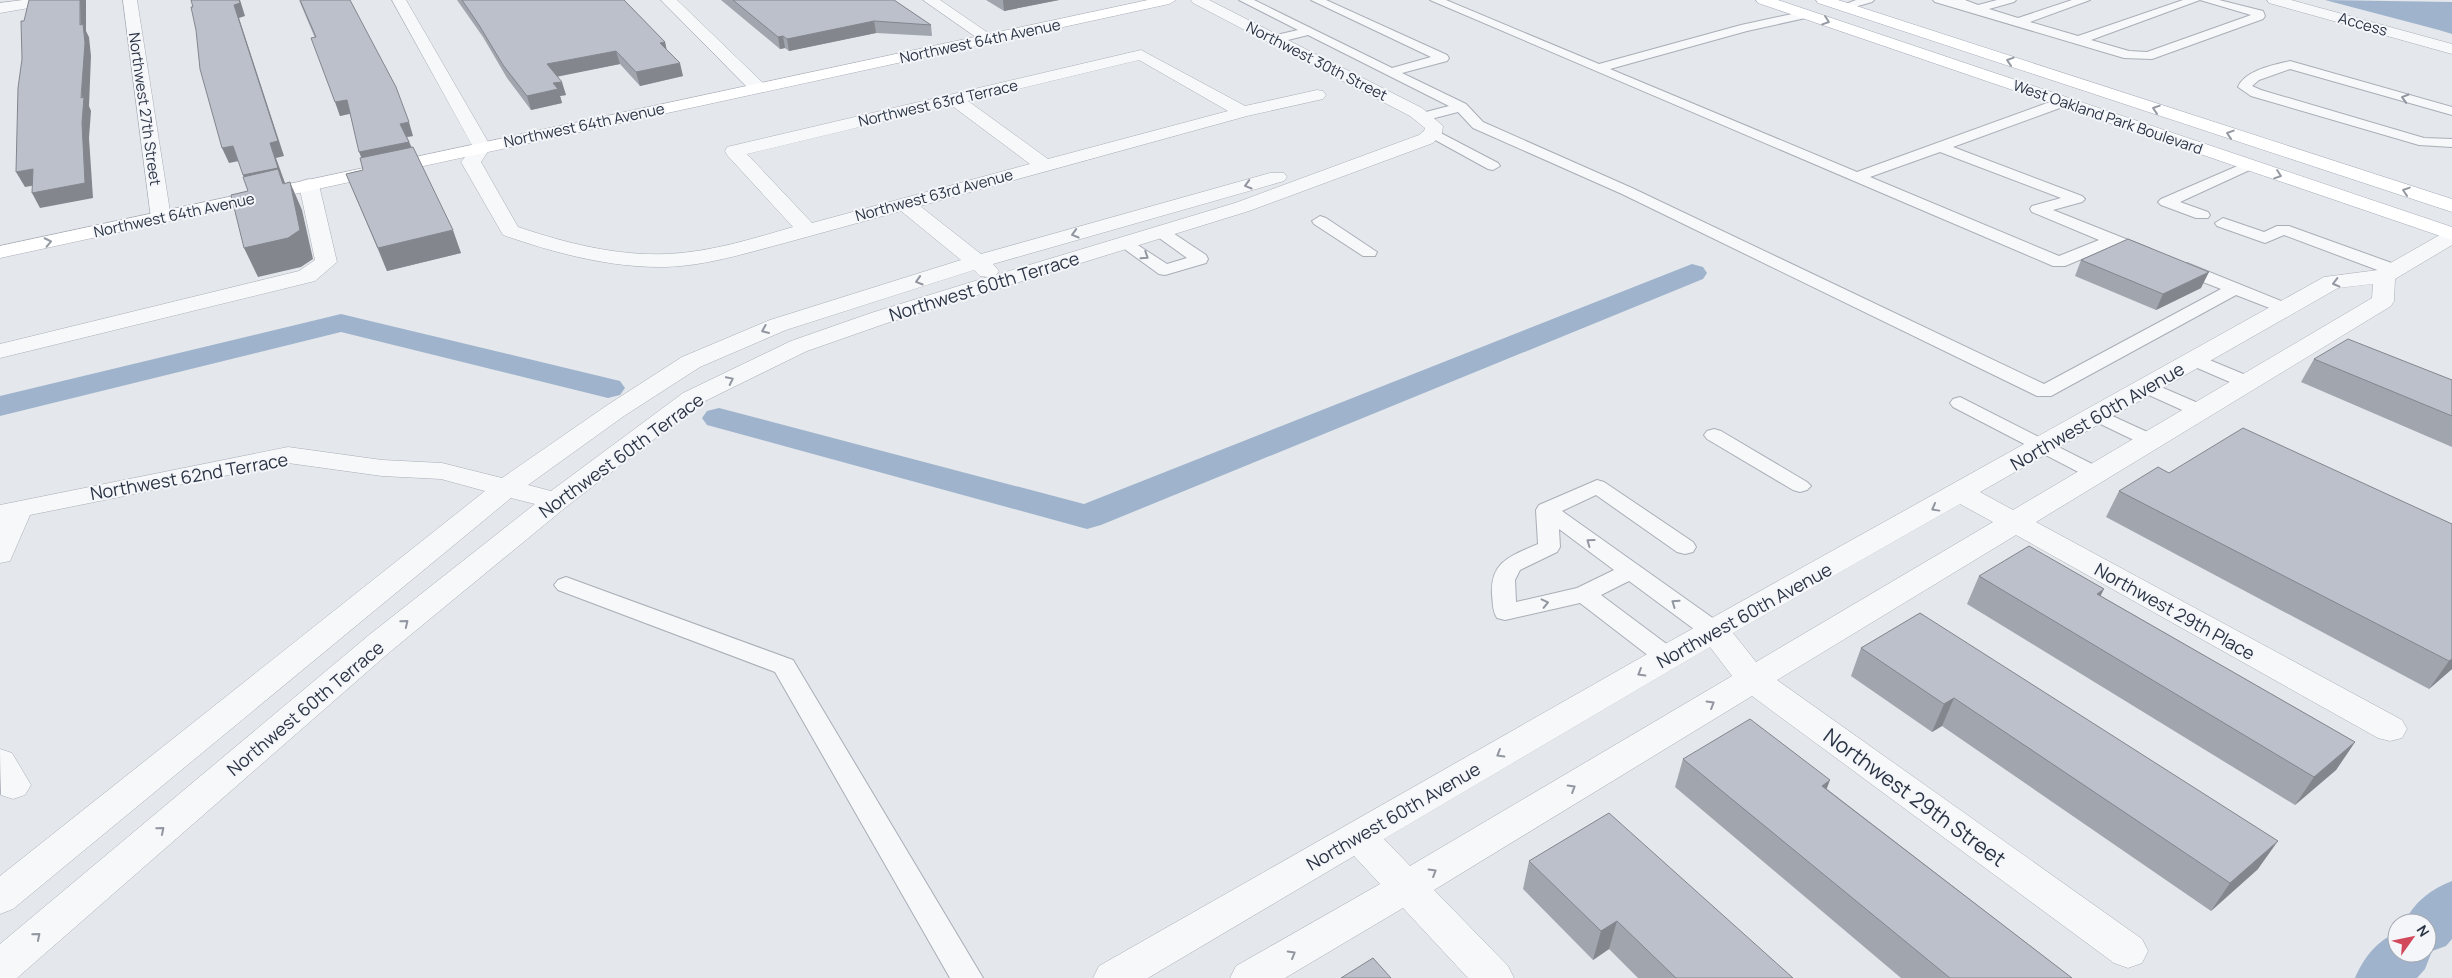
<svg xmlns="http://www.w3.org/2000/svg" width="2452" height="978" font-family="Manrope,sans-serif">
<rect width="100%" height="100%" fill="#e4e7ec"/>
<polygon fill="#9fb4cc" points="2325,0 2452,2 2452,34 2439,30"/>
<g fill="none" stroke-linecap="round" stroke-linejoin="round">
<g fill="#9fb4cc" fill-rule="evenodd">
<polygon points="1692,264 1703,267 1707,273 1703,279 1101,525 1087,529 707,425 702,418 707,411 719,408 1084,504"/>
<polygon points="341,314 620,381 625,388 620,395 608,398 341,332 0,416 0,396"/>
<path d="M 2452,881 L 2452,939 L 2446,946 L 2432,951 L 2425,969 L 2417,978 L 2355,978 C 2363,959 2377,940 2397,933 L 2397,953 L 2427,953 L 2427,923 L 2404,923 C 2414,902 2431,889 2452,881 Z"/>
</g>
<defs>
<g id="lane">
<polygon points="1239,0 1254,0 1392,68 1431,57 1311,0 1326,0 1447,55 1449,58 1447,61 1402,73 1466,104 1483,122 1632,188 2044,384 2221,289 2175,271 2173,267 2175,263 2187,263 2291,305 2294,309 2291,313 2285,314 2236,295 2051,396 2037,396 1622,194 1473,128 1458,112 1423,121 1418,120 1416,117 1418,114 1449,106 1308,35 1276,43 1272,42 1270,39 1272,36 1298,30"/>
<path d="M 1430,0 L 1446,0 L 1599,64 L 1741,25 L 1806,11 L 1810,13 L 1812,15 L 1810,17 L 1747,31 L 1610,69 L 1857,172 L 2058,99 L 2068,99 L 2070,102 L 2068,105 L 1953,147 L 2082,196 L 2085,199 L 2082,202 L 2053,210 L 2151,249 L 2153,253 L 2151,257 L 2139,257 L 2113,246 L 2065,266 L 2053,266 ZM 1940,152 L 2061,198 L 2032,206 L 2030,209 L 2032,212 L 2099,240 L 2059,256 L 1870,177 Z"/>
<polygon points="1856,0 1874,0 1872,2 1844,10 1838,7"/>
<path d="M 1933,0 L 1965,0 L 1978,5 L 1997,0 L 2016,0 L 2014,2 L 1989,9 L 2018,18 L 2072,0 L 2090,0 L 2030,22 L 2078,36 L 2183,0 L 2219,0 L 2263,11 L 2265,16 L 2263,19 L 2152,59 L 2124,58 L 1935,2 ZM 2200,0 L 2251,15 L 2147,52 L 2129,51 L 2091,40 Z"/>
<path d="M 2290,61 L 2452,107 L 2452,115 L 2290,69 L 2259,80 L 2252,86 L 2261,90 L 2424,138 L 2452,139 L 2452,147 L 2419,145 L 2251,96 L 2238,87 C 2245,70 2274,65 2290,61 Z"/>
<polygon points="1433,129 1498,163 1500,166 1493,170 1488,169 1428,136 1426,133 1428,130"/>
<polygon points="2249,161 2256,165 2254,168 2180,202 2208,212 2210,215 2208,218 2196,218 2161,205 2158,202 2161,199"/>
<polygon points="1320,216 1326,218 1377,252 1375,256 1363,256 1314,224 1312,221"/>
<polygon points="2223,218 2264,232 2277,226 2289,226 2400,266 2402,270 2400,274 2388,274 2284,235 2265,243 2217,226 2215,223"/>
<polygon points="1161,227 1167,229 1206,255 1208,259 1206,263 1165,275 1159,274 1116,243 1118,240 1130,240 1167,264 1187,258 1155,235 1153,232 1155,229"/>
<polygon points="2195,354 2253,378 2256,382 2253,386 2239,386 2188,364 2186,360 2188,356"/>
<polygon points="2147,381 2205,406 2208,410 2205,414 2198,416 2191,414 2140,391 2137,387 2140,383"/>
<polygon points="1960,397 2102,469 2105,473 2102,477 2095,479 2088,477 1953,407 1950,403 1953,399"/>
<polygon points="2097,409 2156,436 2159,440 2156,444 2149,446 2142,444 2090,419 2087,415 2090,411"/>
<polygon points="1714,429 1721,431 1807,482 1811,486 1807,490 1800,492 1793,490 1707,439 1704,435 1707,431"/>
<path d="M 1597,480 L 1604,482 L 1693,542 L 1696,547 L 1693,552 L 1685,554 L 1677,552 L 1596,495 L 1562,511 L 1724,626 L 1727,632 L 1724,638 L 1715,640 L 1706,638 L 1629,581 L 1601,595 L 1676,651 L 1679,657 L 1676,663 L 1667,666 L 1658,663 L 1580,603 L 1505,620 L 1497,618 C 1492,610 1493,603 1492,595 C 1490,561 1511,556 1538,544 L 1536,510 L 1539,505 ZM 1559,529 L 1614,570 L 1577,588 L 1516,602 L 1515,580 L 1520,570 L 1557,552 L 1560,547 Z"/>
<polygon points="566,577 793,660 983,978 950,978 775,672 558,590 554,585 558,580"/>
</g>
<g id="street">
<polygon points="23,0 59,0 52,4 0,13 0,3"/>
<polygon points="123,0 137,0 171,218 168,222 161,224 154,222 151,218"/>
<path d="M 392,0 L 406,0 L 491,147 L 481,162 L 518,227 C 566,243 616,256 667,254 C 710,252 752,239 793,227 L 727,155 L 725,151 L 727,147 L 1141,50 L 1245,106 L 1317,90 L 1323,91 L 1326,95 L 1323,99 L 1247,116 L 920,206 L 981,254 L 1270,173 L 1284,173 L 1287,177 L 1284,181 L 993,264 L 999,271 L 996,275 L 1235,203 L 1419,135 L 1424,131 L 1425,128 L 1410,116 L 1193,3 L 1191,0 L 1209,0 L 1422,108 L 1443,126 L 1442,133 L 1433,143 L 1249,211 L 887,323 L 807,351 L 701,403 L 566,507 L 391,651 L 17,978 L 0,978 L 0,944 L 369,635 L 535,504 L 511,498 L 13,909 L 0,914 L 0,876 L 485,491 L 441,479 L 382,476 L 288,463 L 30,515 L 10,561 L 0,563 L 0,505 L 288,447 L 382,460 L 442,463 L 502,478 L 606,406 L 682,357 L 770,320 L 961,260 L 901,211 C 861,222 821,233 781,244 C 743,254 704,266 666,267 C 610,268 555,253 503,235 L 461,162 L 473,147 ZM 1139,60 L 1228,111 L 1048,159 L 968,101 ZM 951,105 L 1030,164 L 812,223 L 747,154 ZM 974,270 L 980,276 L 988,277 L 871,313 L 791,341 L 683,393 L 551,491 L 528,485 L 624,416 L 700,367 L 786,330 Z"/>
<polygon points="661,0 677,0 764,84 767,88 764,92 752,92"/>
<polygon points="923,0 940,0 997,39 995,42 983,42"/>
<polygon points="2267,0 2291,0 2452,44 2452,54 2269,3"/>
<polygon points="309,179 316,181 319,185 337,262 315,281 0,358 0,344 299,271 315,260 299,185 302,181"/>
<path d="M 2452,230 L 2452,245 L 2395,279 L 2394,301 L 2391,306 L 2036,522 L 2402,720 L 2407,729 L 2402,738 L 2390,741 L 2378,738 L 2016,535 L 1777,680 L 2142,939 L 2148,951 L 2142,963 L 2128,968 L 2114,963 L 1752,696 L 1434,890 L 1508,966 L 1514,978 L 1468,978 L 1403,908 L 1285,978 L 1230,978 L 1236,966 L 1380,884 L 1354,856 L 1148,978 L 1093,978 L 1099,966 L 1656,649 L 2324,277 L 2378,270 L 2445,232 ZM 2373,284 L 2372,298 L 2013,510 L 1980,492 L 2338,288 ZM 1960,504 L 1993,522 L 1756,662 L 1733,633 ZM 1710,647 L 1732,676 L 1410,866 L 1384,839 Z"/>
<polygon points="0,749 12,753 31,785 25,795 13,799 1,795"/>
</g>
<polygon id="secondary" points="1148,0 1176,0 1169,4 0,258 0,246"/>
<g id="primary">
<polygon points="1756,0 1778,0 2452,227 2452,240 1758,3"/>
<polygon points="1816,0 1838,0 2452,199 2452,212 1818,3"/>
</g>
</defs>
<use href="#lane" stroke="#a9aeb7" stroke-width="2"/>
<use href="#street" stroke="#a9aeb7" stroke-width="1"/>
<use href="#secondary" stroke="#a9aeb7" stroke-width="1"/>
<use href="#primary" stroke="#a3abb8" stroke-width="1"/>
<use href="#lane" fill="#f7f8fa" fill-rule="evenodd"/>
<use href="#street" fill="#f7f8fa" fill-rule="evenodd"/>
<use href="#secondary" fill="#fff" fill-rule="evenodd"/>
<use href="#primary" fill="#fff" fill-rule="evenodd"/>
</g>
<g fill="#a1a5ae">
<polygon points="299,0 413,136 407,137 461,253 387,271 346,174 363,170 362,158 350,114 340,116 315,38"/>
<polygon points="457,0 624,0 665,42 666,50 683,76 640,86 620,64 557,76 566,95 560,96 562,103 531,110 507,78 483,37"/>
<polygon points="721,0 894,0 931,25 932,36 876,33 789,51 785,48 780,49"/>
<polygon points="986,0 1059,0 1004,11"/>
<polygon points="2081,260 2201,288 2156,310 2075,276"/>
<polygon points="2314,359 2452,380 2452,447 2301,382"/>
<polygon points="2169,473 2452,524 2452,669 2429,689 2106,517 2119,491"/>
<polygon points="1979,576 2101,596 2355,742 2336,770 2295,805 1967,604"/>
<polygon points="1920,613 2258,869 2211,911 1942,726 1932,732 1851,676 1861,648"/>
<polygon points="1683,759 1827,789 2072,978 1901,978 1675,787"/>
<polygon points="1529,861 1793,978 1638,978 1609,949 1593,960 1523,889"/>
</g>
<g fill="#83868d">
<polygon points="80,0 86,0 86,31 89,37 91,56 89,106 91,111 89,138 93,198 40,208 32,193 82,123"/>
<polygon points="239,0 240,0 245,16 239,18 284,156 276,158 285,183 250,190 243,175 270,143 234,5"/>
<polygon points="1003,0 1059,0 1004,11"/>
<polygon points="874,21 876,33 789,51 787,39"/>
<polygon points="783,36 785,48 780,49 778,37"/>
<polygon points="665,42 668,55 660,43"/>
<polygon points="616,51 620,64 551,78 547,64"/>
<polygon points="680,63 683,76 640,86 636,72"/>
<polygon points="562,82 566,95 560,96 562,103 531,110 527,96 553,83"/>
<polygon points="347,100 352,113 340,116 335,102"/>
<polygon points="409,122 413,136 405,137 400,124"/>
<polygon points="409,142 414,155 365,166 359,152"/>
<polygon points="233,146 239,161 229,163 222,148"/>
<polygon points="33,169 42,184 25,187 16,172"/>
<polygon points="290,182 302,210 313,259 301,267 258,277 244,248"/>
<polygon points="453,230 461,253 387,271 378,248"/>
<polygon points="2209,272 2201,288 2156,310 2163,294"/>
<polygon points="2104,589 2090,617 2097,594"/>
<polygon points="2452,659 2452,669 2429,689 2449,661"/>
<polygon points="1954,698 1942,726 1932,732 1944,704"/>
<polygon points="2355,742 2336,770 2295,805 2314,777"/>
<polygon points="1830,780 1819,809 1822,786"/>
<polygon points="2278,841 2258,869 2211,911 2230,883"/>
<polygon points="1617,921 1609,949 1593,960 1601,931"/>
</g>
<g fill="#bbc0ca" stroke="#83868d">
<polygon points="29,0 80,0 80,25 83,24 85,43 81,98 84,97 82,123 85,183 32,193 33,169 16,172 18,88 22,59 21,21 24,21"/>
<polygon points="191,0 239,0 240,3 234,5 278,141 270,143 278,168 243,175 233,146 222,148 200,69 196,30 191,7 193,7"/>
<polygon points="300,0 350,0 396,87 409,122 400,124 409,142 359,152 347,100 335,102 311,38 316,37"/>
<polygon points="462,0 624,0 665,42 660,43 680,63 636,72 616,51 547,64 562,82 553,83 558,89 527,96 503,65 479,25"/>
<polygon points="733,0 894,0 931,25 874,21 787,39 783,36 778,37"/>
<polygon points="413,147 453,230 378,248 346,174 363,170 360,158"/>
<polygon points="278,169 283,184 290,182 300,230 288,238 244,248 231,195 248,191 243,177"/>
<polygon points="2128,239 2209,272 2163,294 2081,260"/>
<polygon points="2348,339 2452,380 2452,416 2314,359"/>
<polygon points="2243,428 2452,524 2452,659 2449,661 2119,491 2158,467 2169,473"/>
<polygon points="2029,546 2104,589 2097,594 2355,742 2314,777 1979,576"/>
<polygon points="1920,613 2278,841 2230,883 1954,698 1944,704 1861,648"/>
<polygon points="1750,719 1830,780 1822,786 2072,978 1950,978 1683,759"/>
<polygon points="1609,813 1793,978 1676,978 1617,921 1601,931 1529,861"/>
<polygon points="1373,958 1391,978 1341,978"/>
</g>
<defs><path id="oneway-chevron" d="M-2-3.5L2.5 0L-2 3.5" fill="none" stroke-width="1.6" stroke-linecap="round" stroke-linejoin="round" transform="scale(1.25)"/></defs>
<g stroke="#959aa2">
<use href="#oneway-chevron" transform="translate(1826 21) rotate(19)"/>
<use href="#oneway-chevron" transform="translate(2010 61) rotate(-162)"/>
<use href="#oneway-chevron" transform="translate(2156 109) rotate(-162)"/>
<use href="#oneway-chevron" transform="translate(2230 134) rotate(-162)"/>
<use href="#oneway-chevron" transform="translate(2278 175) rotate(19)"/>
<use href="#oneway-chevron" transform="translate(2406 191) rotate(-162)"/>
<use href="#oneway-chevron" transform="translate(48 242) rotate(-12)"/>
</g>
<g stroke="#9196a0">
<use href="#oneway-chevron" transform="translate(2405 98) rotate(-164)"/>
<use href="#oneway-chevron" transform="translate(1248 185) rotate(164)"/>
<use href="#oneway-chevron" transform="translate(1075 234) rotate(164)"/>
<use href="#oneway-chevron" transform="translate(1145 256) rotate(33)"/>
<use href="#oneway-chevron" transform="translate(919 281) rotate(163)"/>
<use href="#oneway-chevron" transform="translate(2336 283) rotate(166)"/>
<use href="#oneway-chevron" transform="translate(765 330) rotate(157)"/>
<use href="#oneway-chevron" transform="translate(730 380) rotate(-26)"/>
<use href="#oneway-chevron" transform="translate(1935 508) rotate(151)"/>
<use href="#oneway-chevron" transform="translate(1590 542) rotate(-144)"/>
<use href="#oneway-chevron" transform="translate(1545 603) rotate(-13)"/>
<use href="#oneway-chevron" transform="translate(1675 603) rotate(-145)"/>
<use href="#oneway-chevron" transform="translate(405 623) rotate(-39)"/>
<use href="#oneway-chevron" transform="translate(1641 673) rotate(150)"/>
<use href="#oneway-chevron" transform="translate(1711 704) rotate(-31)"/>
<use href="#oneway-chevron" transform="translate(1500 754) rotate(150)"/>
<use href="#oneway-chevron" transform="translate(1572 788) rotate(-31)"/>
<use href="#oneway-chevron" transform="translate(161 830) rotate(-40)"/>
<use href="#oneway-chevron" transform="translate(1433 872) rotate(-31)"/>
<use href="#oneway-chevron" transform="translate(37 936) rotate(-40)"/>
<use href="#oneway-chevron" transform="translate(1292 954) rotate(-30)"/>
</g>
<g text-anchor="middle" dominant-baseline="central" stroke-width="4" stroke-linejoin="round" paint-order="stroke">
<g font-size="15" fill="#2b3445" stroke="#f4f6f9">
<text transform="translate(2363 24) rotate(16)">Access</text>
<text transform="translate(980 41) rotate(-12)">Northwest 64th Avenue</text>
<text transform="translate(1317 61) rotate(27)">Northwest 30th Street</text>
<text transform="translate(938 103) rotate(-13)">Northwest 63rd Terrace</text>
<text transform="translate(145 109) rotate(82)">Northwest 27th Street</text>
<text transform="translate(2108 117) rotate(19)">West Oakland Park Boulevard</text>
<text transform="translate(584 125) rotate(-12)">Northwest 64th Avenue</text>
<text transform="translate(934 195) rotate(-15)">Northwest 63rd Avenue</text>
<text transform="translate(174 215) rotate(-12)">Northwest 64th Avenue</text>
</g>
<g font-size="18" fill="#2b3445" stroke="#f4f6f9">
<text transform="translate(984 286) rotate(-17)">Northwest 60th Terrace</text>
<text transform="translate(2097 416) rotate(-30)">Northwest 60th Avenue</text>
<text transform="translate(621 455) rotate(-36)">Northwest 60th Terrace</text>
<text transform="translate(189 476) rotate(-10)">Northwest 62nd Terrace</text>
<text transform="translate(2175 611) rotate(29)">Northwest 29th Place</text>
<text transform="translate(1744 615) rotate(-29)">Northwest 60th Avenue</text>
<text transform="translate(305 708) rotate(-40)">Northwest 60th Terrace</text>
<text transform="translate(1393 816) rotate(-30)">Northwest 60th Avenue</text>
</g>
<g font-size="21" fill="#2b3445" stroke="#f4f6f9">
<text transform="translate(1915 797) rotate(36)">Northwest 29th Street</text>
</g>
</g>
<g transform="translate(2412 938) rotate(57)"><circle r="24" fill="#f4f6f9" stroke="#a4a8b1"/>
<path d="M0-4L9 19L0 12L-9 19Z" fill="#d1495b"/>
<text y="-8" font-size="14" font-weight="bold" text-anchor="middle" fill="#2b3445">N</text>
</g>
</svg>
